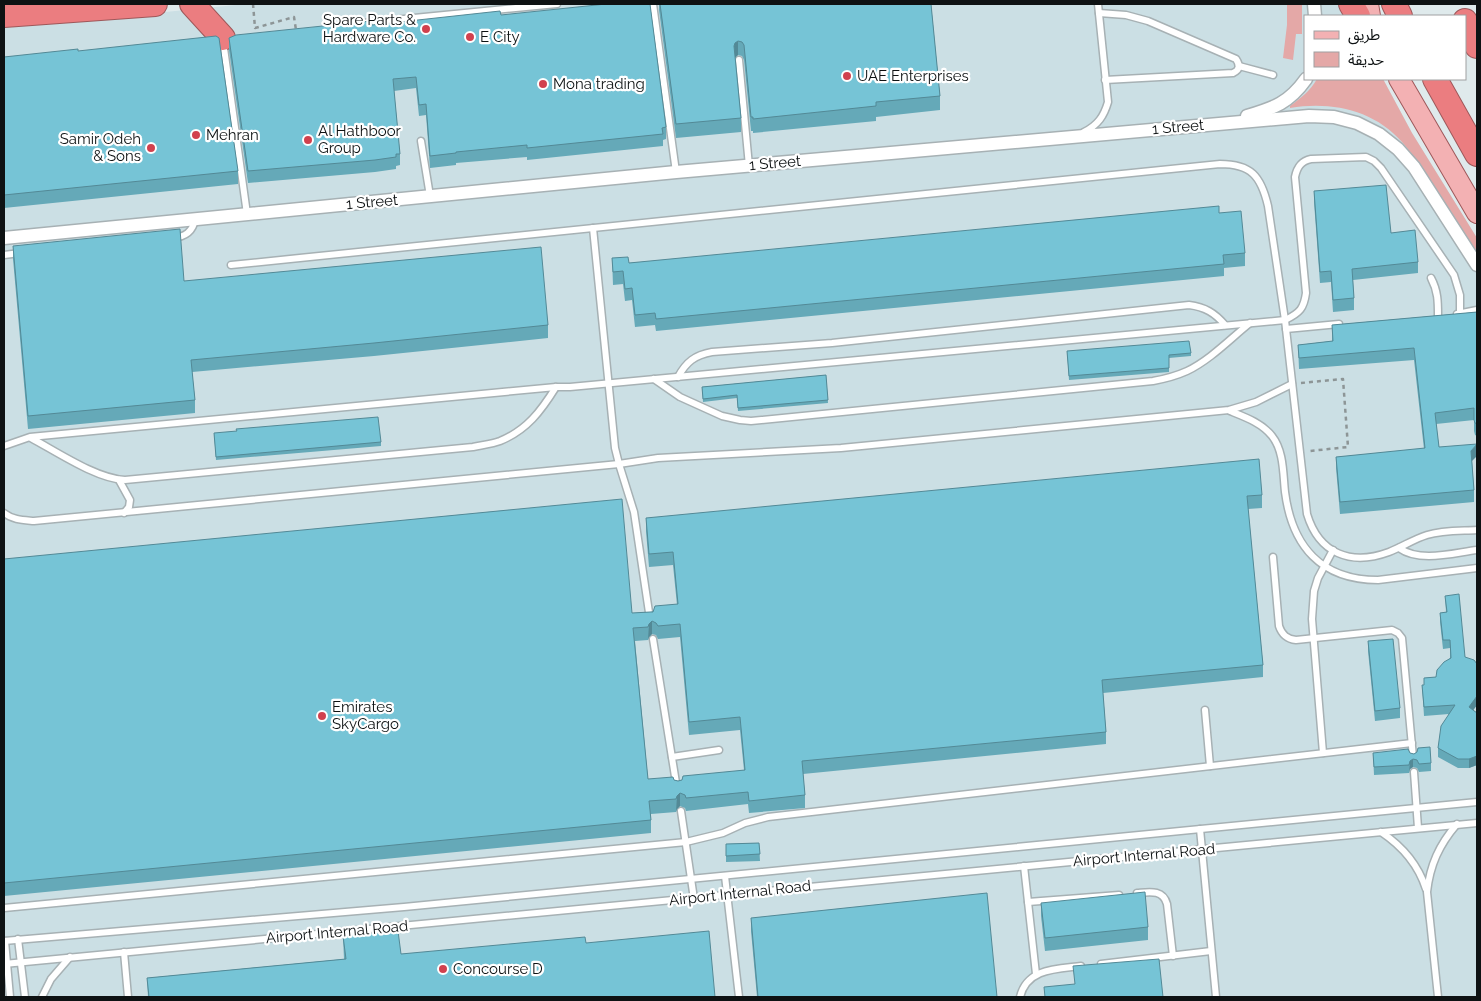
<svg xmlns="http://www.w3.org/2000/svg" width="1481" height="1001" font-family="Raleway,'Noto Sans Arabic',sans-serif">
<rect width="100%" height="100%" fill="#dfeaec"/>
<polygon fill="#cbdfe4" points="246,4 1344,4 1350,16 1305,16 1305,79 1383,79 1412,133 1477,238 1477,997 4,997 4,28"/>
<g fill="#e4a8a7">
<polygon points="1287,4 1302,4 1302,34 1296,34 1293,60 1283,58 1287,25"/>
<path d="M 1317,79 L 1383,79 L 1412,133 L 1477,238 L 1477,253 C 1462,231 1448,209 1433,186 C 1423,172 1414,156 1402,142 C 1374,110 1331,101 1290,108 L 1290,106 C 1301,98 1310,91 1317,79 Z"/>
</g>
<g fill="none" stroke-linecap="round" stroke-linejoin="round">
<defs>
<g id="lane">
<polyline points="653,4 676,172"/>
<path d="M 1099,13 L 1126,15 L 1148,21 L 1236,59 C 1240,65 1240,70 1233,73 L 1105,80"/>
<polyline points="363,23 557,4"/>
<polyline points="223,41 247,214"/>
<polyline points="739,60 749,166"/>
<polyline points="1239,66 1273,75"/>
<path d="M 1084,132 C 1098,125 1104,116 1108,102 L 1098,4"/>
<polyline points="421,141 430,196"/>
<polyline points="593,228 615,448 619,464 634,512 650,619"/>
<path d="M 172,238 C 185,237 193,232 195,219"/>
<polyline points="4,255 20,253"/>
<path d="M 231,265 L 1220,164 C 1251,164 1261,176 1268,206 L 1285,320 L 1307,514 C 1319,554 1351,566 1389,552 C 1402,547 1414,539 1427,535 C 1443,530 1461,531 1477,530"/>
<path d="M 1431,278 C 1438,291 1438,302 1438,316"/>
<polyline points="1457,314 1477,310"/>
<polyline points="1286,329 1339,324"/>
<path d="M 678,377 C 686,362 695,355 712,352 L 832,343 L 1189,305 C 1205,307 1215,313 1225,325"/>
<path d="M 654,379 L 680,397 L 722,416 L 740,420 L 751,421 L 1153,381 C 1164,379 1176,376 1187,371 C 1210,360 1230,339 1250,323"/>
<path d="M 1230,411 C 1245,417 1262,423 1272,436 C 1284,451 1283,474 1285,492 C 1292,546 1321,580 1378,580 L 1477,568"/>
<path d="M 31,438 C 57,452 97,479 125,480 L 473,447 C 482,445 492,444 500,441 C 527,430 541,411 556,387"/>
<path d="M 4,446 L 30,437 L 556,387 L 570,387 C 809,365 1047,342 1285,320 C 1300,313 1304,308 1306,293 L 1295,177 C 1297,167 1301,161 1311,159 L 1366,157 L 1374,161 L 1381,168 L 1454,275 L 1460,295 L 1460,314"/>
<polyline points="119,480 130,500 129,507 124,513"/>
<path d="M 4,513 C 13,520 23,520 34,521 L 619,464 L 658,458 L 841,448 L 1229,410 L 1256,402 L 1292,384"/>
<path d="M 1399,548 C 1420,563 1453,553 1477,550"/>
<path d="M 1273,557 L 1279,626 C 1282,635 1287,639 1296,640 L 1392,630 L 1398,633 L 1402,638 L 1413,757"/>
<polyline points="653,639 677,789"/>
<polyline points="1205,710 1210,766"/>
<polyline points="1323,753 1312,619 1314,591 1318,578 1333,550"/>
<polyline points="672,757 719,750"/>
<polyline points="1414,772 1418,828"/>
<polyline points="681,811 694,899"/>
<polyline points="1200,829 1216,997"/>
<path d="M 1381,832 C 1402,846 1418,864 1426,889"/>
<polyline points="1024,866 1036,974"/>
<polyline points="725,876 739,997"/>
<path d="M 1137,893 C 1149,892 1163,889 1167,904 L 1173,956"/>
<polyline points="1028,902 1119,895"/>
<polyline points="4,908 686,842 723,833 745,823 768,817 1412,743"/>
<polyline points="18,939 25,997"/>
<polyline points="4,941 404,907 1477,802"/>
<polyline points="5,941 10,997"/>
<polyline points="124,952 128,997"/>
<polyline points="4,964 1477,823"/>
<polyline points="1101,964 1211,951"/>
<polyline points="42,997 51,979 70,957"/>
<path d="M 1020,997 C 1027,968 1057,969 1081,966"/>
<path d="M 1438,997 L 1427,892 C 1430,865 1439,845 1457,824"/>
</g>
<g id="street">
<polyline points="1314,4 1315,16"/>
<path d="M 1247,116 C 1274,108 1289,103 1306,79"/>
<polyline points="4,238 676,172 1309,116 1334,117 1357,123 1379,134 1398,149 1414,167 1477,265"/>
</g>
<g id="primary">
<polyline points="1368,4 1370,16"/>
<polyline points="1399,79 1477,213"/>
</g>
<g id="highway">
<polyline points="192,4 223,38"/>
<polyline points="1351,4 1358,16"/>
<polyline points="1394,4 1400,16"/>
<polyline points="4,15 155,4"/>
<polyline points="1465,21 1477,46"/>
<polyline points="1435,79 1477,154"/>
</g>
</defs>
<use href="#lane" stroke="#a7b1b4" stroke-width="9"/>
<use href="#street" stroke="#a7b1b4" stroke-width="15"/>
<use href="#primary" stroke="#9e585a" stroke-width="22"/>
<use href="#highway" stroke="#9e585a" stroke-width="26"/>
<g stroke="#8d9596" stroke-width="2.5" stroke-dasharray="4 4" stroke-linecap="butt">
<polyline points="253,4 255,28 294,17 296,30"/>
<polyline points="1301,383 1343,379 1348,447 1310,451"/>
</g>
<use href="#lane" stroke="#fff" stroke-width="6"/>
<use href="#street" stroke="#fff" stroke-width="12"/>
<use href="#primary" stroke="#f3b1b3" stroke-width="20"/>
<use href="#highway" stroke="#eb7d80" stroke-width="24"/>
</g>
<g fill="#65a9b8" fill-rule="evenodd">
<polygon points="659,4 931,4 940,96 940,110 876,117 876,121 753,133 753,131 751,131 744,60 742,56 738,55 735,57 741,118 741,132 676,138 659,10"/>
<polygon points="501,15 666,127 666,139 663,140 663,146 527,160 527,157 456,163 456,165 430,168 426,115 419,116 416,88 394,91 400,154 400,165 396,166 396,169 375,172 248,183 229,50 229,38 372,25"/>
<polygon points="78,51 238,171 238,184 4,208 4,57"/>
<polygon points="1314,191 1391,233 1418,262 1418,273 1353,280 1354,298 1354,310 1333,312 1331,282 1320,283 1314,202"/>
<polygon points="1219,213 1245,253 1245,266 1224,268 1224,276 656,331 655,325 635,327 632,300 625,301 623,284 613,285 612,258 629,263"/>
<polygon points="13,246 184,281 548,325 548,338 374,356 192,372 195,400 195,413 28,429 13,259"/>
<polygon points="1477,312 1477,436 1475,435 1474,431 1474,420 1436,424 1439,447 1472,461 1474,490 1474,502 1340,514 1336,468 1336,457 1424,449 1414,360 1299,369 1298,345 1332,341 1332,325"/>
<polygon points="1067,351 1191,353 1191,356 1169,358 1169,372 1069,380"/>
<polygon points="826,375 828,403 738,411 737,398 703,402 702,387"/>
<polygon points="214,433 381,442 381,446 216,460"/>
<path d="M 1262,495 L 1262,508 L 1248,509 L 1263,665 L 1263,677 L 1103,693 L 1106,732 L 1106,744 L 803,774 L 805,795 L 805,808 L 749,813 L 748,804 L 686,811 L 685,808 L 680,806 L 677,809 L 676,812 L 651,814 L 651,833 L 4,896 L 4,559 L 632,613 L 650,612 L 677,605 L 673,565 L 649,567 L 646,531 L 646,518 ZM 652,634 L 656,635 L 658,639 L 680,637 L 689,735 L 740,730 L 744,770 L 678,781 L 674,780 L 648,779 L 635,641 L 648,640 L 649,637 Z"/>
<polygon points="1445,596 1465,657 1477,705 1473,710 1477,713 1477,765 1469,768 1458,768 1438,757 1438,748 1449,714 1424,716 1422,685 1424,685 1424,678 1436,677 1450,658 1450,648 1443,649 1440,622 1440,613 1446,612"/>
<polygon points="1368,641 1400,708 1400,718 1375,721 1368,651"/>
<polygon points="1417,752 1431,763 1431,771 1419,772 1417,768 1413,767 1410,769 1409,773 1374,775 1373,753 1414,754"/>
<polygon points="759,843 760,861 726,862 726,844"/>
<polygon points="1041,903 1148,927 1148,940 1045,951 1041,916"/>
<polygon points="751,918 997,997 757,997 751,931"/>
<polygon points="343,936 401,954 586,943 715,997 148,997 147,978 344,959"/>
</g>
<g fill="#538996">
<polygon points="738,41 738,55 735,58 734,46 735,43"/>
<polygon points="1477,444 1477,456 1471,462 1471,451"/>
<polygon points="652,621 652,634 649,637 648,640 649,624"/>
<polygon points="1477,696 1477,705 1469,716 1469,707"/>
<polygon points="1477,756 1477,765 1469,768 1469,759"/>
<polygon points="1413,759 1413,767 1410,769 1409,773 1410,761"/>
<polygon points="680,793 680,806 677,809 676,812 677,796"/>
</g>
<g fill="#76c4d6" stroke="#538996" fill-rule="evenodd">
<polygon points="606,4 650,4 666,127 662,128 663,134 527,148 527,145 456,152 456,153 430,156 426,104 419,105 416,77 393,79 400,154 396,154 396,157 375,160 248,171 229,38 236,35 371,21 372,25 500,11 501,15"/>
<polygon points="660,4 931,4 940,96 876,102 876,106 753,119 753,117 751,117 744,45 742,42 738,41 735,43 734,46 741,118 676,124"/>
<polygon points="216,36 219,38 238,171 4,195 4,57 78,49 78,51"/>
<polygon points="1386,185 1391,233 1415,230 1418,262 1352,269 1354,298 1333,300 1331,271 1320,272 1314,191"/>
<polygon points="1219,206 1219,213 1241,211 1245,253 1223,255 1224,264 656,319 655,313 635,315 632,288 625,289 623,271 613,272 612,258 628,257 629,263"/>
<polygon points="180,229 184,281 541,247 548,325 374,343 191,360 195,400 28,416 13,246"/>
<polygon points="1477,312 1477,424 1475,423 1474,420 1474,408 1435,413 1439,447 1477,444 1471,451 1474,490 1340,502 1336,457 1425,448 1414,348 1299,358 1298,345 1333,341 1332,325"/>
<polygon points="1189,341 1191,353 1169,355 1169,368 1069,376 1067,351"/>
<polygon points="826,375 828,400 738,408 737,395 703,399 702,387"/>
<polygon points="378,417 381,442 216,457 214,433 237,431 236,429"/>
<path d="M 1259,459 L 1262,495 L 1247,496 L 1263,665 L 1102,680 L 1106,732 L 802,761 L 805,795 L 749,801 L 748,792 L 686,798 L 685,795 L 680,793 L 677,796 L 676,799 L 649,801 L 651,820 L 4,883 L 4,559 L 622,499 L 632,613 L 650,612 L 653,612 L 655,606 L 678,604 L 673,552 L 649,554 L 646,518 ZM 652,621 L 656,623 L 658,626 L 680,624 L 689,722 L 740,717 L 745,770 L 683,776 L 682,780 L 678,781 L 674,780 L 673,777 L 648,779 L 633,628 L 648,627 L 649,624 Z"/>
<polygon points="1459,594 1465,657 1474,660 1477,664 1477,696 1469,707 1477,713 1477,756 1469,759 1458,759 1438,748 1441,726 1455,705 1424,707 1422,685 1424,685 1424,678 1436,677 1437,670 1444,662 1451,658 1450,640 1443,640 1440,613 1447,612 1445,596"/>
<polygon points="1393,639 1400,708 1375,711 1368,641"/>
<polygon points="1430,747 1431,763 1419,764 1417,760 1413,759 1410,761 1409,765 1374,767 1373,753 1408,749 1410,753 1414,754 1417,752 1418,748"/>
<polygon points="759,843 760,854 726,856 726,844"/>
<polygon points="1145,892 1148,927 1045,938 1041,903"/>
<polygon points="987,893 997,997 758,997 751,918"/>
<polygon points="398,931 401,954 585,937 586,943 709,931 715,997 149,997 147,978 346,959 343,936"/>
<polygon points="1159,959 1163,997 1045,997 1044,987 1075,984 1073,966"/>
</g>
<g fill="#d1414e" stroke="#fff" stroke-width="2">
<circle cx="426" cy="29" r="5"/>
<circle cx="470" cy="37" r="5"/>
<circle cx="847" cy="76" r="5"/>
<circle cx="543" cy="84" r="5"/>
<circle cx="196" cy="135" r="5"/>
<circle cx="308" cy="140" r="5"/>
<circle cx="151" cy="148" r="5"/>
<circle cx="322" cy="716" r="5"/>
<circle cx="443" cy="969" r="5"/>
</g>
<g text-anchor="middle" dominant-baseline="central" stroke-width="4.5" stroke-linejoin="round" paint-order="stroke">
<g font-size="15" fill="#0e1213" stroke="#fff" text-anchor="start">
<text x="416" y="20" text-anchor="end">Spare Parts &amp;<tspan x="416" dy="17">Hardware Co.</tspan></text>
<text x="480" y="37">E City</text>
<text x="857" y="76">UAE Enterprises</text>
<text x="553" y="84">Mona trading</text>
<text x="318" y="131">Al Hathboor<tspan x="318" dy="17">Group</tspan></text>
<text x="206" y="135">Mehran</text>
<text x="141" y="139" text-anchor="end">Samir Odeh<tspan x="141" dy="17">&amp; Sons</tspan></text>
<text x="332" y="707">Emirates<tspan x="332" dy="17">SkyCargo</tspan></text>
<text x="453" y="969">Concourse D</text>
</g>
<g font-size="15" fill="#0e1213" stroke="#fff">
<text transform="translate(1178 127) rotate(-5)">1 Street</text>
<text transform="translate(775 163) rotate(-5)">1 Street</text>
<text transform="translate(372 202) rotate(-5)">1 Street</text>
<text transform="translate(1144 855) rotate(-5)">Airport Internal Road</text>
<text transform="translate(740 893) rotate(-6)">Airport Internal Road</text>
<text transform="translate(337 932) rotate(-5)">Airport Internal Road</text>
</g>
</g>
<rect width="1481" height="1001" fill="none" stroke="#0e1213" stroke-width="10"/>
<rect x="1304" y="15" width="162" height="65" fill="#ffffff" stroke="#9fa0a1"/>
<rect x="1314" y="31" width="25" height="8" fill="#f3b1b3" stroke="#9fa0a1"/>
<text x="1348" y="40" font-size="15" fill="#0e1213">طريق</text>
<rect x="1314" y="52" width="25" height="15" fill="#e4a8a7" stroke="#9fa0a1"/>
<text x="1348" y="65" font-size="15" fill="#0e1213">حديقة</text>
</svg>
